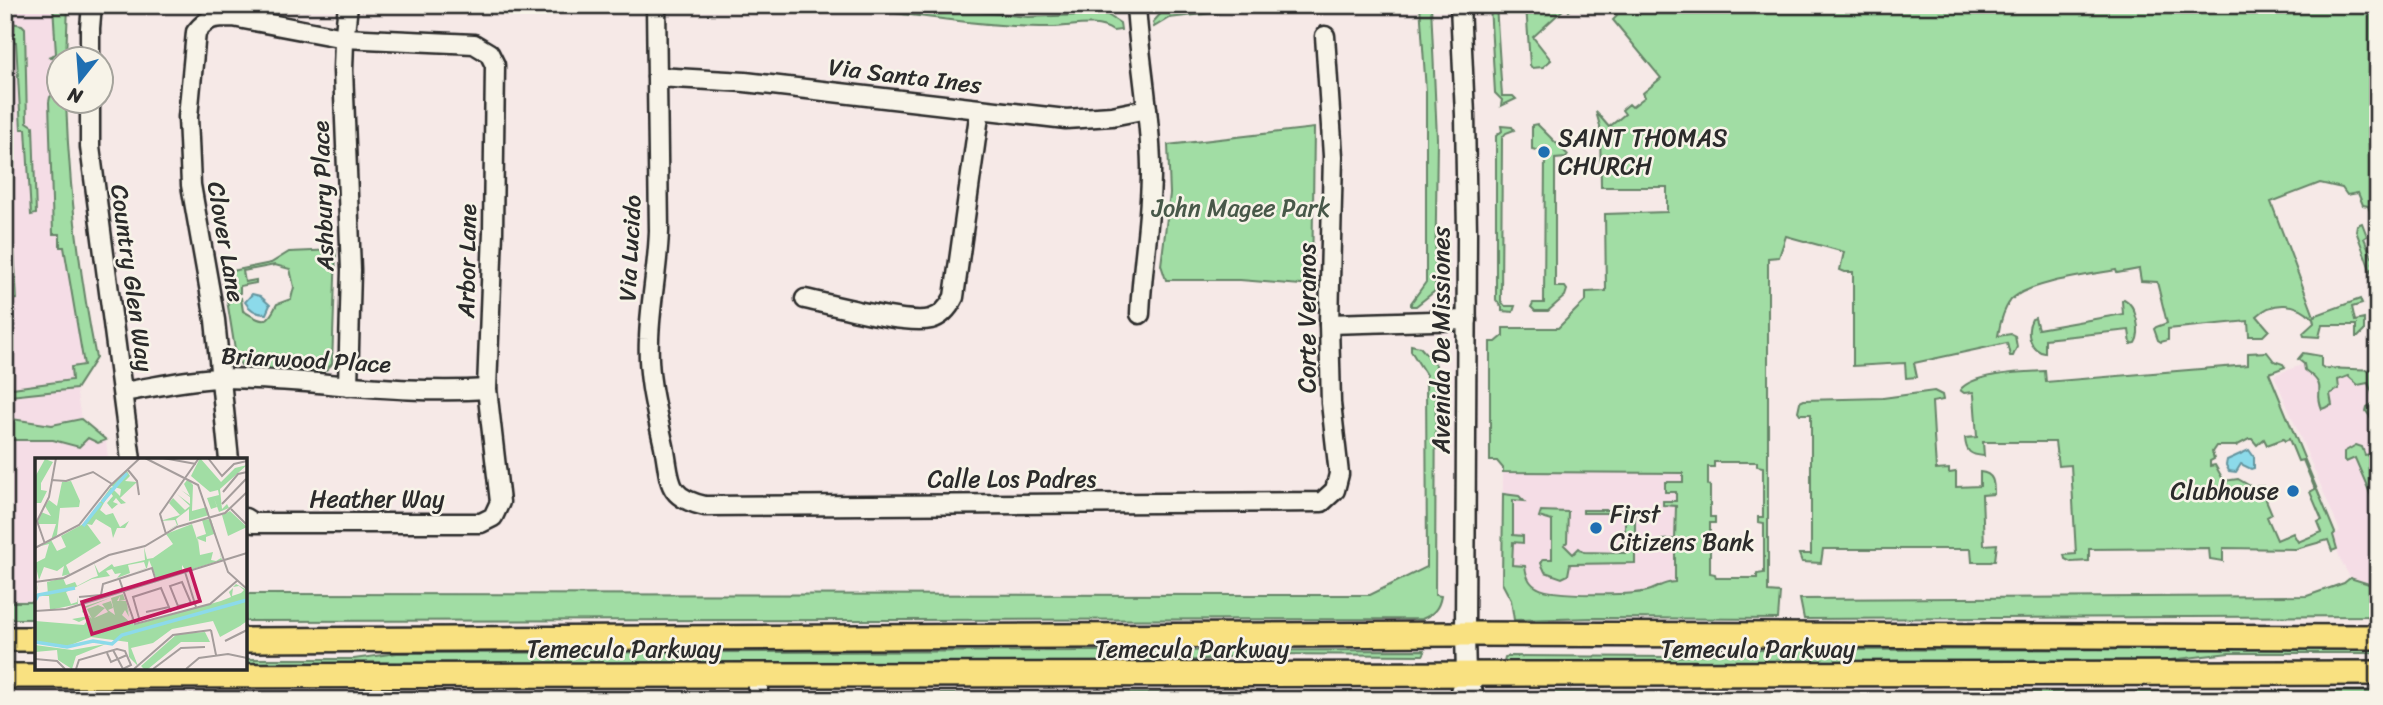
<svg xmlns="http://www.w3.org/2000/svg" width="2383" height="705" font-family="Sriracha,sans-serif">
<rect width="100%" height="100%" fill="#f6e9e7"/>
<filter id="ink" filterUnits="userSpaceOnUse"><feTurbulence type="fractalNoise" baseFrequency=".0143" numOctaves="2"/><feDisplacementMap in="SourceGraphic" scale="14" xChannelSelector="R" yChannelSelector="G"/><feConvolveMatrix kernelMatrix="1 2 1 2 8 2 1 2 1" color-interpolation-filters="sRGB"/></filter>
<g filter="url(#ink)">
<g fill="#f5dde6">
<polygon points="5,5 68,5 66,59 60,60 60,102 66,102 69,173 76,241 96,358 76,389 81,419 106,440 108,460 37,460 37,619 5,619"/>
<polygon points="2304,364 2317,372 2378,376 2378,592 2344,583 2350,577 2340,559 2333,535 2340,531 2274,375"/>
<polygon points="1503,472 1683,472 1683,590 1513,606 1502,583"/>
</g>
<g fill="#a1dda4" stroke="#668468" stroke-width="2" fill-rule="evenodd">
<polygon points="5,5 9,10 11,23 22,25 25,28 27,122 33,126 36,214 31,215 26,129 21,129 16,42 10,42 10,26 5,26"/>
<polygon points="53,5 68,5 66,58 48,57 56,54"/>
<path d="M 832,5 L 911,5 L 1028,17 L 1106,14 L 1120,23 L 1121,30 L 1113,31 C 1096,19 1072,27 1051,27 C 981,27 902,13 832,5 Z"/>
<polygon points="1192,5 1282,5 1169,18 1154,27 1153,22 1165,9"/>
<polygon points="1420,5 1431,5 1437,138 1435,291 1416,306 1411,306 1411,303 1426,282 1426,91"/>
<polygon points="1490,5 1496,5 1502,96 1513,96 1516,99 1501,106 1502,100 1495,93"/>
<polygon points="1526,5 1575,5 1569,11 1566,7 1533,37 1551,60 1543,67 1532,68 1530,65"/>
<path d="M 1608,5 L 2378,5 L 2378,216 L 2373,218 L 2368,206 L 2363,205 L 2358,193 L 2347,195 L 2342,188 L 2320,183 L 2271,202 L 2314,316 L 2360,299 L 2362,304 L 2352,307 L 2355,321 L 2364,319 L 2364,331 L 2358,337 L 2356,337 L 2356,325 L 2322,325 L 2319,337 L 2304,336 L 2303,333 L 2314,323 L 2313,318 C 2297,302 2273,300 2257,316 L 2269,330 L 2263,336 L 2249,336 L 2248,321 L 2168,329 L 2168,340 L 2161,342 L 2158,340 L 2154,329 L 2156,327 L 2167,323 L 2157,282 L 2141,281 L 2139,269 L 2117,273 L 2116,270 C 2091,275 2028,282 2011,300 C 2003,310 2000,323 1998,336 L 2011,334 L 2015,336 L 2017,347 L 2013,356 L 2010,356 L 2007,343 L 1914,363 L 1917,377 L 1906,378 L 1905,363 L 1853,366 L 1853,272 L 1845,272 L 1840,270 L 1844,252 L 1786,236 L 1779,257 L 1768,258 L 1768,592 L 1780,593 L 1778,619 L 1596,618 L 1514,620 L 1511,600 L 1502,583 L 1503,494 L 1519,496 L 1524,501 L 1513,500 L 1513,535 L 1523,536 L 1523,543 L 1513,542 L 1512,565 L 1525,566 C 1526,575 1529,584 1538,588 C 1551,596 1635,596 1651,590 C 1662,586 1661,583 1675,582 L 1675,547 L 1663,547 L 1663,540 L 1675,539 L 1676,506 L 1663,505 L 1663,501 L 1676,501 L 1676,492 L 1665,492 L 1665,482 L 1683,482 L 1683,473 L 1503,472 L 1503,468 L 1497,461 L 1490,461 L 1490,342 L 1496,342 L 1503,336 L 1503,328 L 1558,328 L 1586,300 L 1586,292 L 1606,291 L 1605,214 L 1667,212 L 1667,187 L 1601,187 L 1600,126 L 1596,112 L 1609,127 L 1625,114 L 1622,110 L 1629,104 L 1632,107 L 1645,97 L 1643,93 L 1661,78 L 1613,20 L 1617,16 ZM 1714,462 L 1757,462 L 1757,466 L 1763,467 L 1763,517 L 1758,517 L 1758,522 L 1764,523 L 1764,573 L 1757,574 L 1757,578 L 1716,578 L 1715,574 L 1710,573 L 1710,523 L 1715,523 L 1715,517 L 1710,517 L 1710,486 L 1708,485 L 1708,467 L 1714,467 Z"/>
<path d="M 57,91 L 59,91 L 60,102 L 66,102 C 69,188 79,272 96,358 L 76,389 L 10,396 L 7,395 L 5,377 L 11,378 L 12,388 L 72,380 L 71,367 L 84,365 L 64,247 L 60,247 L 60,234 L 53,234 L 49,102 L 50,97 Z"/>
<polygon points="1537,124 1568,155 1566,158 1555,159 1555,287 1565,287 1567,290 1565,296 1548,311 1535,311 1531,307 1533,303 1544,303 1545,152 1532,149 1532,125"/>
<polygon points="1501,126 1512,127 1514,130 1506,133 1502,138 1501,301 1505,306 1515,306 1513,312 1502,311 1502,307 1496,300 1496,136 1502,131"/>
<polygon points="1314,128 1312,286 1240,280 1166,280 1161,265 1170,194 1168,145"/>
<polygon points="2362,223 2367,236 2364,238 2372,257 2377,255 2378,261 2373,263 2378,275 2378,291 2356,231 2357,225"/>
<polygon points="14,250 17,299 5,300 5,251"/>
<path d="M 336,250 L 332,364 L 326,370 L 321,371 L 248,367 L 241,365 L 236,356 L 227,300 L 241,298 L 243,311 C 263,322 266,327 277,304 L 291,299 L 294,287 L 290,269 L 275,265 L 243,271 L 245,282 L 256,280 L 256,283 L 240,286 L 240,293 L 226,295 L 222,273 L 271,263 L 289,252 Z"/>
<path d="M 2124,299 C 2136,305 2142,332 2135,343 L 2131,344 L 2129,330 L 2045,339 L 2045,353 C 2030,351 2025,332 2032,319 L 2035,318 L 2038,329 L 2123,314 L 2122,301 Z"/>
<path d="M 1411,345 L 1420,347 L 1436,365 L 1435,595 L 1441,596 C 1439,608 1434,614 1422,619 L 245,621 L 245,594 L 1370,595 L 1427,567 L 1426,375 L 1411,351 Z"/>
<path d="M 2267,352 L 2274,361 L 2283,364 L 2285,367 L 2269,373 L 2335,533 L 2333,535 L 2337,549 L 2332,551 L 2328,540 L 2296,549 L 2223,548 L 2223,561 L 2210,559 L 2209,548 L 2089,549 L 2089,561 L 2071,562 L 2065,559 L 2064,555 L 2076,554 L 2071,465 L 2058,466 L 2055,442 L 1983,442 L 1984,456 C 1970,455 1966,452 1965,438 L 1977,437 L 1974,395 L 1973,392 L 1964,393 L 1960,390 C 1973,373 2024,372 2045,371 L 2046,382 L 2248,365 L 2248,353 ZM 2249,439 L 2252,439 L 2257,445 L 2264,439 L 2267,445 L 2283,439 L 2285,441 L 2289,439 L 2298,461 L 2303,460 L 2315,489 L 2310,492 L 2322,520 L 2318,522 L 2322,532 L 2298,542 L 2293,533 L 2277,540 L 2267,517 L 2272,514 L 2264,495 L 2267,493 L 2263,486 L 2252,487 L 2238,479 L 2224,481 L 2215,465 L 2210,466 L 2210,461 L 2214,459 L 2212,452 L 2216,446 L 2236,446 Z"/>
<path d="M 2303,353 L 2321,356 L 2321,366 L 2324,368 L 2378,370 L 2378,420 L 2371,418 L 2366,411 L 2367,407 L 2376,402 L 2368,383 L 2358,385 L 2348,376 L 2338,380 L 2339,389 L 2330,394 L 2332,405 L 2322,409 C 2313,389 2330,388 2305,370 L 2304,364 L 2298,359 Z"/>
<path d="M 1934,391 L 1942,395 L 1943,400 L 1932,402 L 1936,470 L 1949,469 L 1949,473 L 1956,472 L 1956,487 L 1980,486 L 1980,472 C 1994,473 1994,483 1994,494 L 1982,495 L 1984,545 L 1997,544 L 1995,560 L 1991,562 L 1972,562 L 1971,549 L 1823,549 L 1821,563 L 1802,562 L 1799,554 L 1811,554 L 1811,414 L 1800,414 L 1798,411 L 1800,402 L 1804,400 L 1883,398 Z"/>
<polygon points="5,418 52,425 81,419 106,440 98,443 88,438 79,447 53,440 9,440 5,436"/>
<polygon points="2356,445 2362,447 2365,455 2377,453 2378,512 2355,458 2346,462 2344,460 2344,452"/>
<polygon points="1583,510 1635,510 1635,563 1570,564 1568,575 1562,578 1545,572 1541,563 1543,559 1552,559 1552,521 1539,517 1541,511 1568,512 1567,542 1564,545 1573,554 1579,548 1584,552 1625,553 1625,513 1583,513"/>
<polygon points="2350,578 2369,584 2378,584 2378,616 1804,619 1800,599 2307,596 2344,583"/>
<rect x="5" y="602" width="32" height="17"/>
<polygon points="2378,649 2378,653 2229,653 2162,661 1504,661 1505,657 1510,656 1673,657 1755,650"/>
<polygon points="1424,650 1425,652 1423,655 1257,654 1175,662 245,663 245,659 354,659 397,653"/>
<polygon points="2378,691 2378,700 1697,700 1697,697 1737,693"/>
<polygon points="1421,692 1423,700 895,700 933,694"/>
<polygon points="1513,692 1612,693 1646,698 1646,700 1512,700"/>
<polygon points="724,694 735,700 467,700 486,696"/>
<polygon points="177,695 260,696 276,700 167,700"/>
</g>
<g fill="#8cdaea" stroke="#65949e" stroke-width="2">
<path d="M 252,294 L 260,296 L 270,305 L 266,314 C 256,314 250,310 245,302 Z"/>
<polygon points="2249,450 2254,457 2254,468 2251,469 2241,464 2236,472 2229,471 2226,465 2227,460"/>
</g>
<g fill="none" stroke-linecap="round" stroke-linejoin="round">
<defs>
<g id="minor">
<path d="M 656,5 L 659,231 C 658,267 650,303 649,339 C 647,376 656,410 664,446 C 671,481 665,497 705,506 L 1322,502 L 1335,490 L 1339,474 L 1331,403 L 1329,324 L 1333,156 L 1325,36"/>
<path d="M 1136,5 C 1139,58 1150,111 1151,165 C 1152,215 1142,264 1140,314"/>
<polyline points="1460,5 1465,115 1467,233 1465,634 1466,675 1476,700"/>
<polyline points="90,60 90,28 92,5"/>
<polyline points="657,77 745,82 1066,119 1112,116 1147,109"/>
<polyline points="90,102 90,147 131,460"/>
<path d="M 805,299 C 834,305 905,325 931,319 C 942,316 949,307 954,297 L 980,109"/>
<polyline points="1329,324 1467,320"/>
<polyline points="348,386 351,270 343,70 344,42 348,5"/>
<path d="M 123,392 C 155,387 192,378 224,378 C 312,379 399,395 487,389"/>
<path d="M 229,460 L 215,320 L 191,185 L 188,117 L 196,32 C 208,17 214,17 233,17 L 344,38 L 474,44 L 489,53 L 495,65 L 493,232 L 487,389 L 500,502 L 493,517 L 481,523 L 253,523 L 245,518"/>
<polyline points="758,700 758,676"/>
<polyline points="1457,700 1466,675"/>
</g>
<g id="major">
<polyline points="5,639 37,639"/>
<polyline points="245,640 1465,634 2378,637"/>
<polyline points="5,676 2378,673"/>
</g>
</defs>
<use href="#minor" stroke="#2b2b2b" stroke-width="23"/>
<use href="#major" stroke="#2b2b2b" stroke-width="28"/>
<use href="#minor" stroke="#f7f3e8" stroke-width="18"/>
<use href="#major" stroke="#f9e181" stroke-width="23"/>
</g>
</g>
<g fill="#1f6fb2" stroke="#f7f3e8" stroke-width="2.5">
<circle cx="1544" cy="152" r="7"/>
<circle cx="2293" cy="491" r="7"/>
<circle cx="1596" cy="528" r="7"/>
</g>
<g text-anchor="middle" dominant-baseline="central" stroke-width="5" stroke-linejoin="round" paint-order="stroke">
<g font-size="24" fill="#2b2b2b" stroke="#f7f3e8">
<text transform="translate(905 76) rotate(7)">Via Santa Ines</text>
<text transform="translate(323 196) rotate(-92)">Ashbury Place</text>
<text transform="translate(226 242) rotate(80)">Clover Lane</text>
<text transform="translate(630 248) rotate(-87)">Via Lucido</text>
<text transform="translate(467 261) rotate(-89)">Arbor Lane</text>
<text transform="translate(132 278) rotate(82)">Country Glen Way</text>
<text transform="translate(1307 318) rotate(-90)">Corte Veranos</text>
<text transform="translate(1441 340) rotate(-90)">Avenida De Missiones</text>
<text transform="translate(306 360) rotate(3)">Briarwood Place</text>
<text x="1012" y="479">Calle Los Padres</text>
<text x="377" y="499">Heather Way</text>
<text x="624" y="649">Temecula Parkway</text>
<text x="1192" y="649">Temecula Parkway</text>
<text x="1758" y="649">Temecula Parkway</text>
</g>
<g font-size="24" fill="#2b2b2b" stroke="#f7f3e8" text-anchor="start">
<text x="1558" y="138">SAINT THOMAS<tspan x="1558" dy="28">CHURCH</tspan></text>
<text x="2279" y="491" text-anchor="end">Clubhouse</text>
<text x="1610" y="514">First<tspan x="1610" dy="28">Citizens Bank</tspan></text>
</g>
<g font-size="24" fill="#485849" stroke="#f7f3e8">
<text x="1241" y="208">John Magee Park</text>
</g>
</g>
<g transform="translate(35 458)">
<rect width="212" height="212" fill="#f6e9e7"/>
<path d="M 165,0 L 186,24 L 200,10 L 212,7 L 185,31 L 187,51 L 192,46 L 194,50 L 184,54 L 179,40 L 182,49 L 176,51 L 172,40 L 184,37 L 183,32 L 175,34 L 156,18 ZM 10,1 L 18,4 L 6,25 L 6,32 L 12,33 L 6,45 L 0,45 L 0,19 ZM 92,13 L 95,18 L 90,23 L 102,24 L 85,40 L 91,45 L 86,46 L 81,40 L 78,44 L 83,46 L 77,51 L 72,45 L 78,38 L 75,34 L 65,52 L 71,57 L 78,55 L 85,69 L 94,63 L 90,70 L 82,70 L 78,80 L 76,70 L 61,61 L 57,67 L 52,66 L 66,85 L 31,107 L 35,116 L 27,118 L 29,108 L 22,113 L 9,109 L 4,122 L 0,105 L 10,100 L 14,86 L 6,88 L 16,82 L 21,66 L 2,66 L 6,54 L 16,58 L 10,48 L 14,42 L 22,48 L 27,24 L 36,23 L 45,43 L 44,49 L 25,50 L 22,77 L 16,82 L 22,93 L 31,89 L 26,78 L 50,65 L 76,29 L 85,38 L 86,31 L 76,28 ZM 153,21 L 158,27 L 157,53 L 172,49 L 174,57 L 154,63 L 154,51 L 141,61 L 143,67 L 131,73 L 142,67 L 140,62 L 125,63 L 145,57 L 134,45 L 138,40 L 150,52 L 155,48 L 142,36 L 155,46 L 155,39 L 146,32 L 155,38 L 149,26 ZM 195,53 L 212,69 L 193,78 L 187,57 ZM 176,61 L 182,81 L 179,76 L 171,79 L 171,84 L 163,81 L 165,97 L 178,94 L 176,102 L 181,103 L 186,100 L 184,92 L 187,102 L 151,113 L 147,107 L 147,114 L 122,122 L 114,102 L 112,110 L 97,115 L 111,110 L 109,104 L 93,107 L 95,115 L 82,120 L 86,115 L 80,116 L 77,111 L 71,113 L 75,118 L 57,121 L 31,134 L 36,146 L 42,144 L 42,139 L 43,146 L 15,152 L 14,138 L 2,138 L 0,146 L 0,137 L 4,124 L 1,136 L 13,137 L 12,124 L 28,120 L 31,127 L 40,124 L 42,128 L 57,120 L 63,118 L 59,105 L 64,115 L 77,106 L 79,109 L 110,102 L 109,89 L 112,101 L 118,100 L 138,86 L 131,76 L 157,66 L 163,84 L 162,79 L 171,76 L 167,62 ZM 201,126 L 212,132 L 212,163 L 205,168 L 185,179 L 178,163 L 137,171 L 118,185 L 96,190 L 103,208 L 94,199 L 93,184 L 56,179 L 33,188 L 0,183 L 0,163 L 49,167 L 55,159 L 44,164 L 37,161 L 54,158 L 47,154 L 48,149 L 75,140 L 48,151 L 57,161 L 52,151 L 63,147 L 70,150 L 59,160 L 73,154 L 67,146 L 76,143 L 78,150 L 73,152 L 80,157 L 76,140 L 88,136 L 90,142 L 84,143 L 85,138 L 82,143 L 91,143 L 95,158 L 92,149 L 94,159 L 90,152 L 87,157 L 97,166 L 96,159 L 99,167 L 186,143 L 196,139 L 194,134 L 198,130 L 197,138 L 206,135 L 209,132 L 204,128 L 198,129 ZM 170,174 L 175,184 L 146,184 L 113,211 L 109,211 L 106,208 L 142,176 ZM 71,186 L 41,198 L 37,211 L 23,202 L 22,192 L 0,194 L 0,187 L 37,192 Z" fill="#a1dda4"/>
<path fill="none" stroke="#8cdaea" stroke-width="3.5" d="M 67,44 L 92,15M 48,68 L 66,45M 0,143 L 3,137 L 40,130M 0,184 L 32,189 L 58,183 L 77,186 L 87,177 L 212,142"/>
<path fill="none" stroke="#a59d9c" stroke-width="2" d="M 110,0 L 163,27 L 193,114 L 212,131M 128,0 L 161,6M 173,0 L 187,18 L 199,6 L 212,3M 93,12 L 102,23 L 104,37M 16,22 L 31,23 L 58,14 L 77,26M 188,34 L 203,16 L 212,14M 187,46 L 211,21M 196,51 L 211,66M 131,76 L 125,56 L 164,0M 10,86 L 2,63 L 14,39 L 21,0M 0,90 L 44,67 L 75,28 L 105,0M 150,114 L 161,149M 84,120 L 100,166 L 175,146 L 203,122M 0,124 L 29,120 L 74,97 L 110,88 L 142,69 L 190,55 L 212,34M 147,124 L 156,145 L 143,148 L 135,128 ZM 44,139 L 66,137 L 68,126 L 117,110 L 121,123M 0,153 L 31,151 L 212,95M 111,154 L 134,149M 104,160 L 98,139 L 126,130 L 136,154M 176,172 L 181,197M 190,183 L 212,172M 72,195 L 76,204 L 92,197M 0,201 L 22,203 L 30,211M 41,211 L 44,202 L 82,191 L 90,193 L 96,207 L 88,211 L 78,192M 99,211 L 138,177 L 176,172M 118,211 L 146,190 L 170,189M 151,211 L 164,200 L 193,196 L 212,200"/>
<path fill="#c2185b" fill-opacity="0.15" stroke="#c2185b" stroke-width="3.5" d="M 155,111 L 165,143 L 57,176 L 47,144 Z"/>
<rect width="212" height="212" fill="none" stroke="#2b2b2b" stroke-width="3.5"/>
</g>
<rect width="2383" height="705" fill="none" stroke="#f7f3e8" stroke-width="28"/>
<rect x="14" y="14" width="2355" height="677" fill="none" stroke="#2b2b2b" stroke-width="2.5" filter="url(#ink)"/>
<g transform="translate(80 80) rotate(197)"><circle r="33" fill="#f7f3e8" stroke="#a5a39c" stroke-width="2"/>
<path d="M0-5L12 26L0 18L-12 26Z" fill="#1f6fb2"/>
<text y="-10" font-size="19" font-weight="bold" text-anchor="middle" fill="#2b2b2b">N</text>
</g>
</svg>
